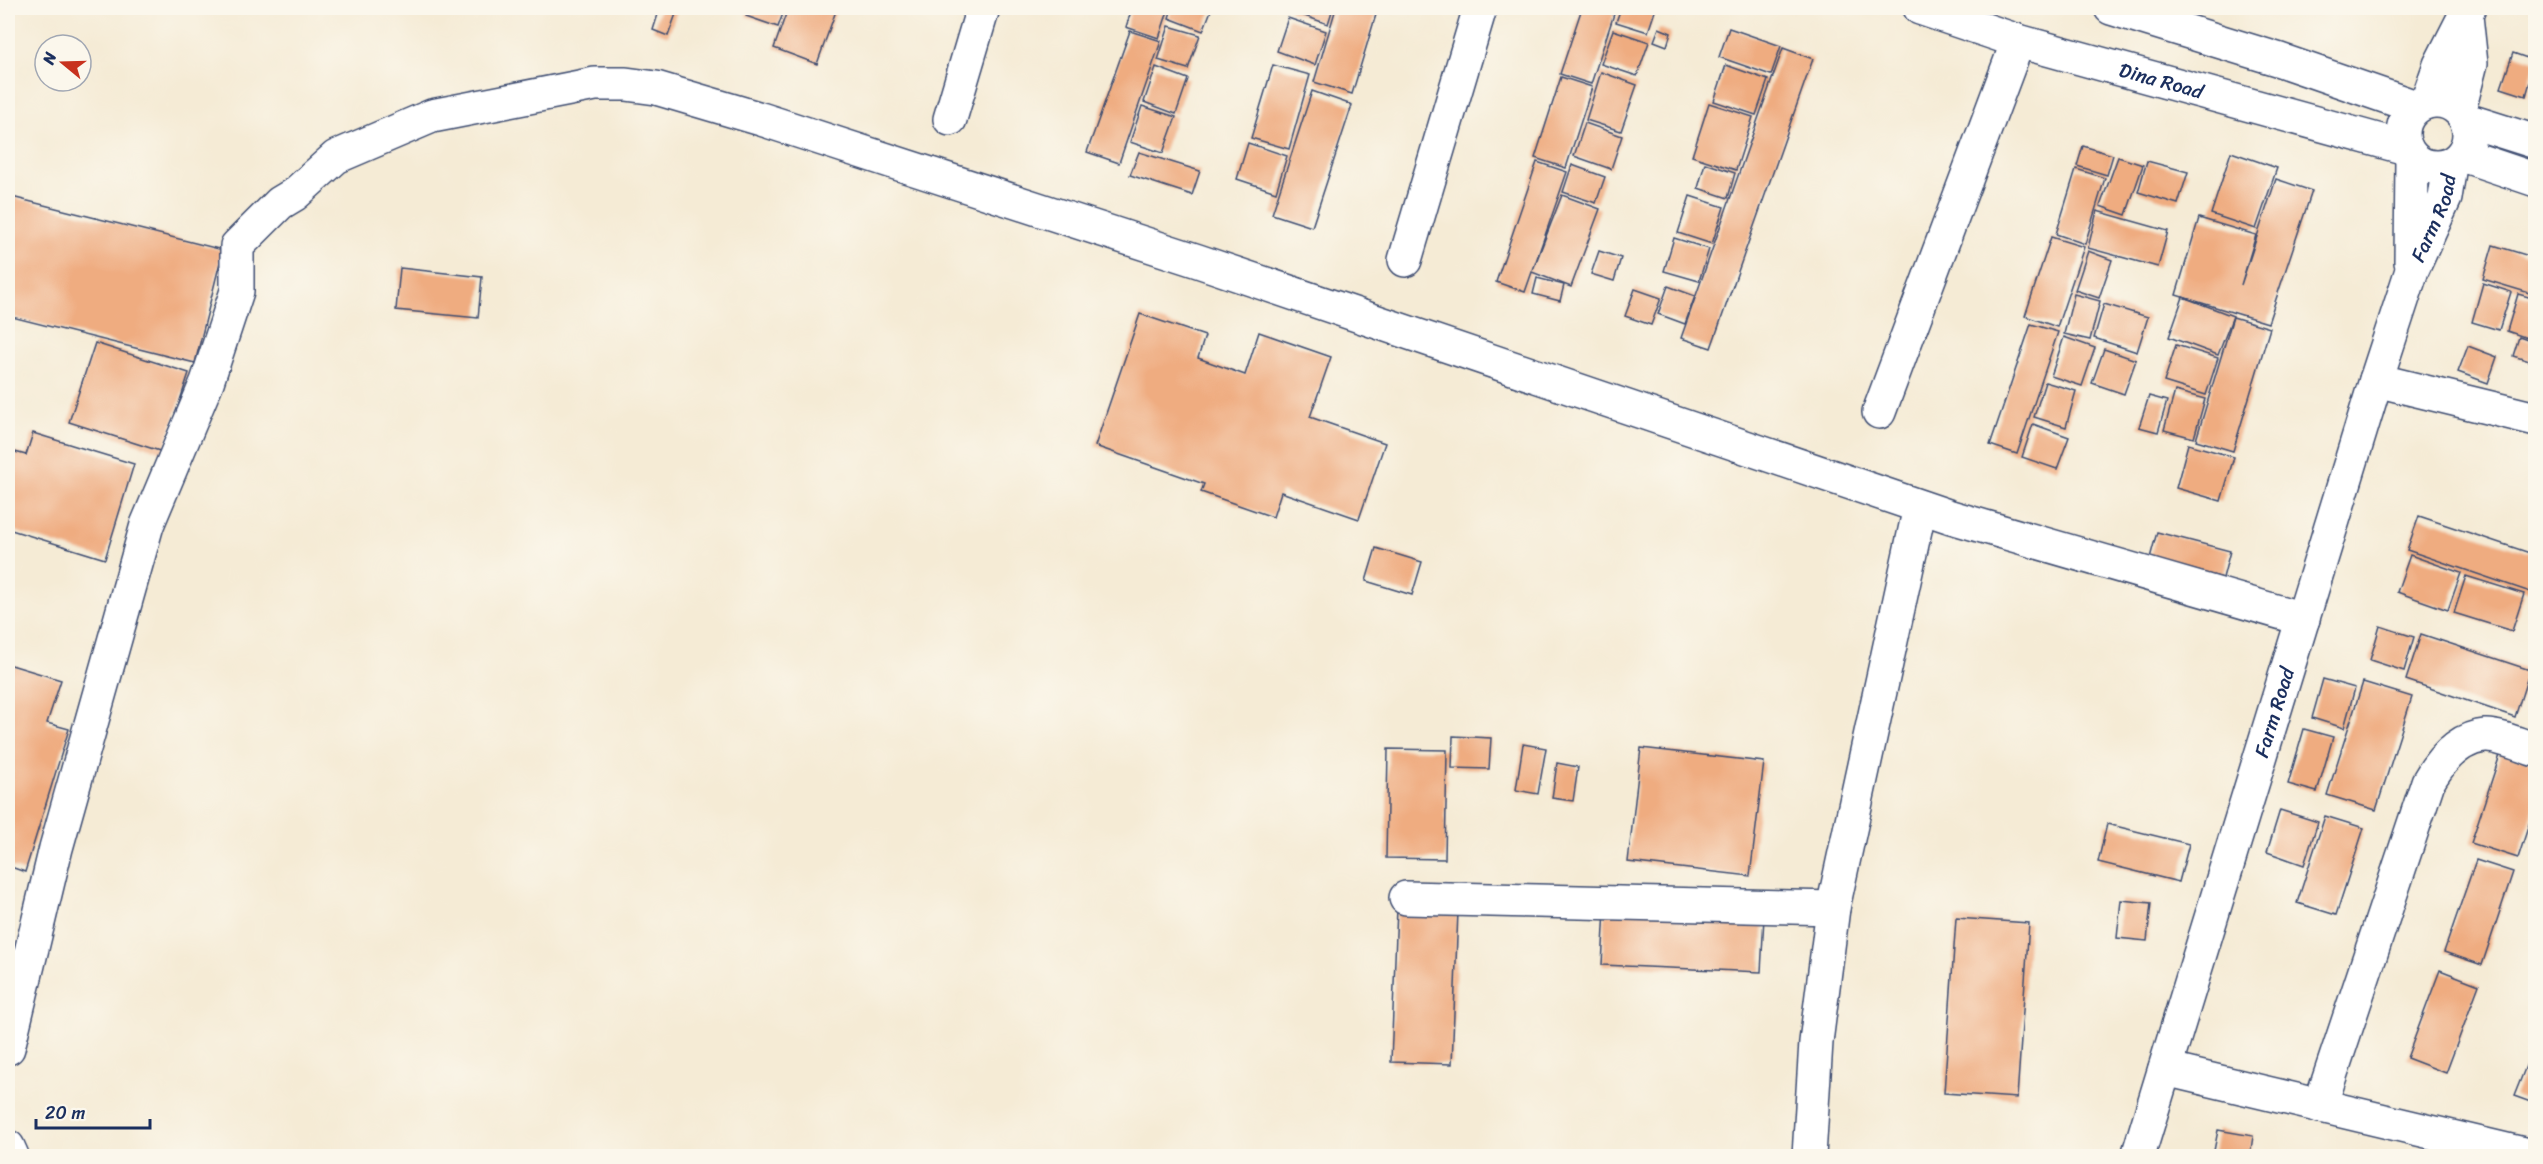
<svg xmlns="http://www.w3.org/2000/svg" width="2543" height="1164" font-family="Sriracha,sans-serif">
<rect width="100%" height="100%" fill="#fbf7ec"/>
<filter id="ink" filterUnits="userSpaceOnUse"><feTurbulence type="fractalNoise" baseFrequency=".0167" numOctaves="2"/><feDisplacementMap in="SourceGraphic" scale="12" xChannelSelector="R" yChannelSelector="G"/><feConvolveMatrix kernelMatrix="1 2 1 2 8 2 1 2 1" color-interpolation-filters="sRGB"/></filter>
<filter id="wash" filterUnits="userSpaceOnUse"><feTurbulence type="fractalNoise" baseFrequency=".008" numOctaves="4" result="noise"/><feDisplacementMap in="SourceGraphic" scale="24" xChannelSelector="R" yChannelSelector="G"/><feGaussianBlur stdDeviation="1.35" result="paint"/><feColorMatrix in="noise" values="0 0 0 0 0 0 0 0 0 0 0 0 0 0 0 0 0 1.4 0 .05"/><feComposite in="paint" operator="in"/></filter>
<g filter="url(#wash)">
<rect width="100%" height="100%" fill="#f5ebd5"/>
<g id="blocks">
<g fill="#efac80">
<polygon points="660,8 677,11 668,36 653,30"/>
<polygon points="749,8 785,8 778,27 746,16"/>
<polygon points="788,8 837,8 817,64 774,48"/>
<polygon points="1132,8 1169,8 1159,38 1126,27"/>
<polygon points="1172,8 1212,8 1203,31 1169,18"/>
<polygon points="1291,8 1333,8 1328,24 1290,11"/>
<polygon points="1336,8 1378,8 1352,94 1314,82"/>
<polygon points="1582,8 1616,8 1591,84 1560,74"/>
<polygon points="1621,8 1656,8 1648,32 1616,22"/>
<polygon points="1288,18 1326,31 1315,65 1277,51"/>
<polygon points="1169,26 1200,35 1188,69 1158,60"/>
<polygon points="1659,28 1671,33 1667,46 1654,41"/>
<polygon points="1729,28 1781,46 1771,75 1719,57"/>
<polygon points="1613,30 1649,42 1637,76 1601,64"/>
<polygon points="1130,31 1161,41 1119,163 1087,152"/>
<polygon points="1783,48 1813,59 1711,348 1681,338"/>
<polygon points="2513,53 2536,61 2526,96 2501,88"/>
<polygon points="1273,65 1310,75 1289,149 1251,138"/>
<polygon points="1726,65 1768,80 1756,115 1714,101"/>
<polygon points="1156,67 1188,79 1176,114 1144,102"/>
<polygon points="1601,72 1637,85 1621,131 1586,120"/>
<polygon points="1561,77 1592,87 1566,168 1535,158"/>
<polygon points="1312,91 1352,105 1312,227 1272,214"/>
<polygon points="1709,103 1753,117 1736,170 1692,156"/>
<polygon points="1142,106 1176,117 1163,153 1130,142"/>
<polygon points="1585,123 1622,136 1611,169 1574,156"/>
<polygon points="1248,143 1287,156 1276,192 1237,179"/>
<polygon points="2083,146 2113,155 2107,175 2077,166"/>
<polygon points="1139,152 1200,171 1192,195 1130,175"/>
<polygon points="2231,152 2277,168 2256,229 2211,214"/>
<polygon points="2118,157 2143,165 2126,215 2100,206"/>
<polygon points="2147,161 2188,172 2178,204 2138,192"/>
<polygon points="1537,162 1567,172 1533,270 1562,195 1600,209 1571,287 1532,272 1525,292 1496,282"/>
<polygon points="1705,163 1735,173 1728,198 1698,188"/>
<polygon points="1572,165 1605,177 1596,203 1563,192"/>
<polygon points="2076,169 2105,178 2085,244 2056,234"/>
<polygon points="2276,179 2312,191 2268,323 2176,295 2199,218 2256,235 2241,285"/>
<polygon points="8,196 223,250 195,363 8,316"/>
<polygon points="1690,196 1724,207 1712,244 1678,233"/>
<polygon points="2097,211 2168,231 2158,267 2088,248"/>
<polygon points="2051,237 2084,247 2057,327 2025,316"/>
<polygon points="1674,238 1709,249 1699,281 1664,271"/>
<polygon points="2493,245 2536,258 2536,295 2483,279"/>
<polygon points="1599,251 1621,258 1614,281 1591,274"/>
<polygon points="2088,251 2112,260 2099,298 2075,290"/>
<polygon points="400,268 482,277 478,318 396,310"/>
<polygon points="1537,278 1564,285 1560,301 1533,294"/>
<polygon points="2483,283 2511,292 2499,330 2472,322"/>
<polygon points="1668,286 1695,296 1685,324 1658,314"/>
<polygon points="1635,289 1661,298 1651,325 1625,316"/>
<polygon points="2074,294 2100,301 2090,340 2064,334"/>
<polygon points="2518,294 2536,299 2536,341 2507,331"/>
<polygon points="2183,297 2233,316 2218,355 2169,337"/>
<polygon points="2104,304 2148,317 2137,352 2094,338"/>
<polygon points="1140,314 1205,336 1198,358 1245,375 1259,332 1331,357 1310,417 1385,443 1359,519 1281,492 1273,517 1201,492 1204,484 1095,446"/>
<polygon points="2233,317 2270,328 2233,451 2196,440"/>
<polygon points="2031,324 2058,332 2017,454 1990,445"/>
<polygon points="2064,337 2095,348 2082,386 2051,376"/>
<polygon points="2519,337 2536,343 2536,363 2513,356"/>
<polygon points="95,343 189,373 163,452 69,422"/>
<polygon points="2176,345 2218,358 2206,395 2164,382"/>
<polygon points="2468,346 2497,357 2488,383 2458,372"/>
<polygon points="2104,349 2136,360 2124,394 2092,383"/>
<polygon points="2045,382 2076,391 2066,427 2034,417"/>
<polygon points="2175,391 2205,399 2194,438 2164,430"/>
<polygon points="2149,396 2167,401 2158,432 2139,427"/>
<polygon points="2033,424 2069,437 2057,469 2022,457"/>
<polygon points="33,433 134,464 105,559 8,529 12,513 8,512 8,450 26,455"/>
<polygon points="2188,444 2234,457 2221,501 2176,488"/>
<polygon points="2419,516 2536,555 2536,594 2407,550"/>
<polygon points="2157,532 2230,551 2223,578 2150,558"/>
<polygon points="1376,548 1422,562 1412,595 1366,581"/>
<polygon points="2410,555 2461,573 2448,610 2397,592"/>
<polygon points="2466,576 2524,594 2512,631 2454,613"/>
<polygon points="2380,626 2414,637 2404,671 2370,660"/>
<polygon points="2421,634 2530,670 2515,717 2406,680"/>
<polygon points="8,664 61,680 47,723 69,729 25,872 8,866"/>
<polygon points="2323,679 2355,688 2344,728 2312,718"/>
<polygon points="2363,682 2412,697 2376,810 2327,795"/>
<polygon points="2304,729 2333,737 2317,792 2288,784"/>
<polygon points="1453,736 1491,738 1489,769 1452,768"/>
<polygon points="1523,744 1546,748 1538,794 1516,790"/>
<polygon points="1641,748 1764,762 1750,876 1628,862"/>
<polygon points="1388,749 1447,750 1445,859 1386,858"/>
<polygon points="2501,752 2536,763 2536,803 2518,858 2471,843"/>
<polygon points="1557,763 1578,767 1573,801 1552,798"/>
<polygon points="2280,810 2318,822 2304,865 2267,852"/>
<polygon points="2325,816 2364,828 2336,915 2297,903"/>
<polygon points="2107,824 2189,844 2179,882 2098,862"/>
<polygon points="2476,860 2513,872 2482,965 2444,952"/>
<polygon points="2121,900 2151,903 2147,941 2117,938"/>
<polygon points="1397,908 1458,911 1452,1064 1391,1062"/>
<polygon points="1605,909 1764,917 1761,972 1602,965"/>
<polygon points="1956,918 2029,923 2017,1098 1944,1093"/>
<polygon points="2440,970 2479,985 2446,1073 2407,1058"/>
<polygon points="2536,1041 2536,1104 2514,1096"/>
<polygon points="2218,1130 2253,1136 2250,1156 2213,1156"/>
</g>
</g>
</g>
<g filter="url(#ink)">
<use href="#blocks" fill-opacity="0" stroke="#3c4b70" stroke-width="1.5"/>
<g fill="none" stroke-linecap="round" stroke-linejoin="round">
<defs>
<g id="minor">
<path id="s1" d="M 1920,8 L 2018,41 L 2406,148"/>
<polyline points="2111,8 2280,60 2416,107"/>
<circle cx="2436" cy="134" r="33"/>
<polyline points="2427,102 2440,65 2469,8"/>
<polyline points="2459,110 2471,63 2466,16"/>
<polyline points="950,119 983,8"/>
<polyline points="2466,120 2536,142"/>
<polyline points="2462,155 2536,180"/>
<polyline points="1405,260 1480,8"/>
<polyline points="2411,262 2412,158"/>
<polyline points="2376,380 2536,419"/>
<polyline points="1879,412 2018,41"/>
<polyline points="1406,898 1833,908"/>
<polyline points="8,1048 56,848 147,525 207,382 237,291 237,246 280,203 295,194 336,157 432,116 595,84 626,84 656,88 761,119 1198,261 1951,517 2303,619"/>
<polyline points="2165,1069 2532,1156"/>
<path d="M 2320,1106 L 2428,782 C 2440,761 2459,738 2485,736 C 2497,735 2523,746 2536,750"/>
<polyline points="8,1147 12,1156"/>
<polyline points="1809,1156 1816,1042 1833,908 1920,507"/>
<path id="s2" d="M 2138,1156 L 2376,380 L 2412,270 L 2445,198 L 2450,165"/>
</g>
</defs>
<use href="#minor" stroke="#3c4b70" stroke-width="36"/>
<use href="#minor" stroke="#fff" stroke-width="33"/>
</g>
</g>
<g text-anchor="middle" dominant-baseline="central" stroke-width="6" stroke-linejoin="round" paint-order="stroke">
<g font-size="20" fill="#1b2f5e" stroke="#fbf7ec">
<text stroke="none"><textPath href="#s1" startOffset="252">Dina Road</textPath></text>
<text stroke="none"><textPath href="#s2" startOffset="984">Farm Road</textPath></text>
<text stroke="none"><textPath href="#s2" startOffset="464">Farm Road</textPath></text>
</g>
</g>
<rect width="2543" height="1164" fill="none" stroke="#fbf7ec" stroke-width="30"/>
<g transform="translate(63 63) rotate(289)"><circle r="28" fill="#fbf7ec" stroke="#a1a7b3" stroke-width="1.5"/>
<path d="M0-4.5L10 22L0 15L-10 22Z" fill="#c8321e"/>
<text y="-9" font-size="16" font-weight="bold" text-anchor="middle" fill="#1b2f5e">N</text>
</g>
<path d="M36 1119v9h114v-9" fill="none" stroke="#1b2f5e" stroke-width="3"/>
<text x="45" y="1119" font-size="18" fill="#1b2f5e" stroke="#fbf7ec" stroke-width="4.5" paint-order="stroke">20 m</text>
</svg>
